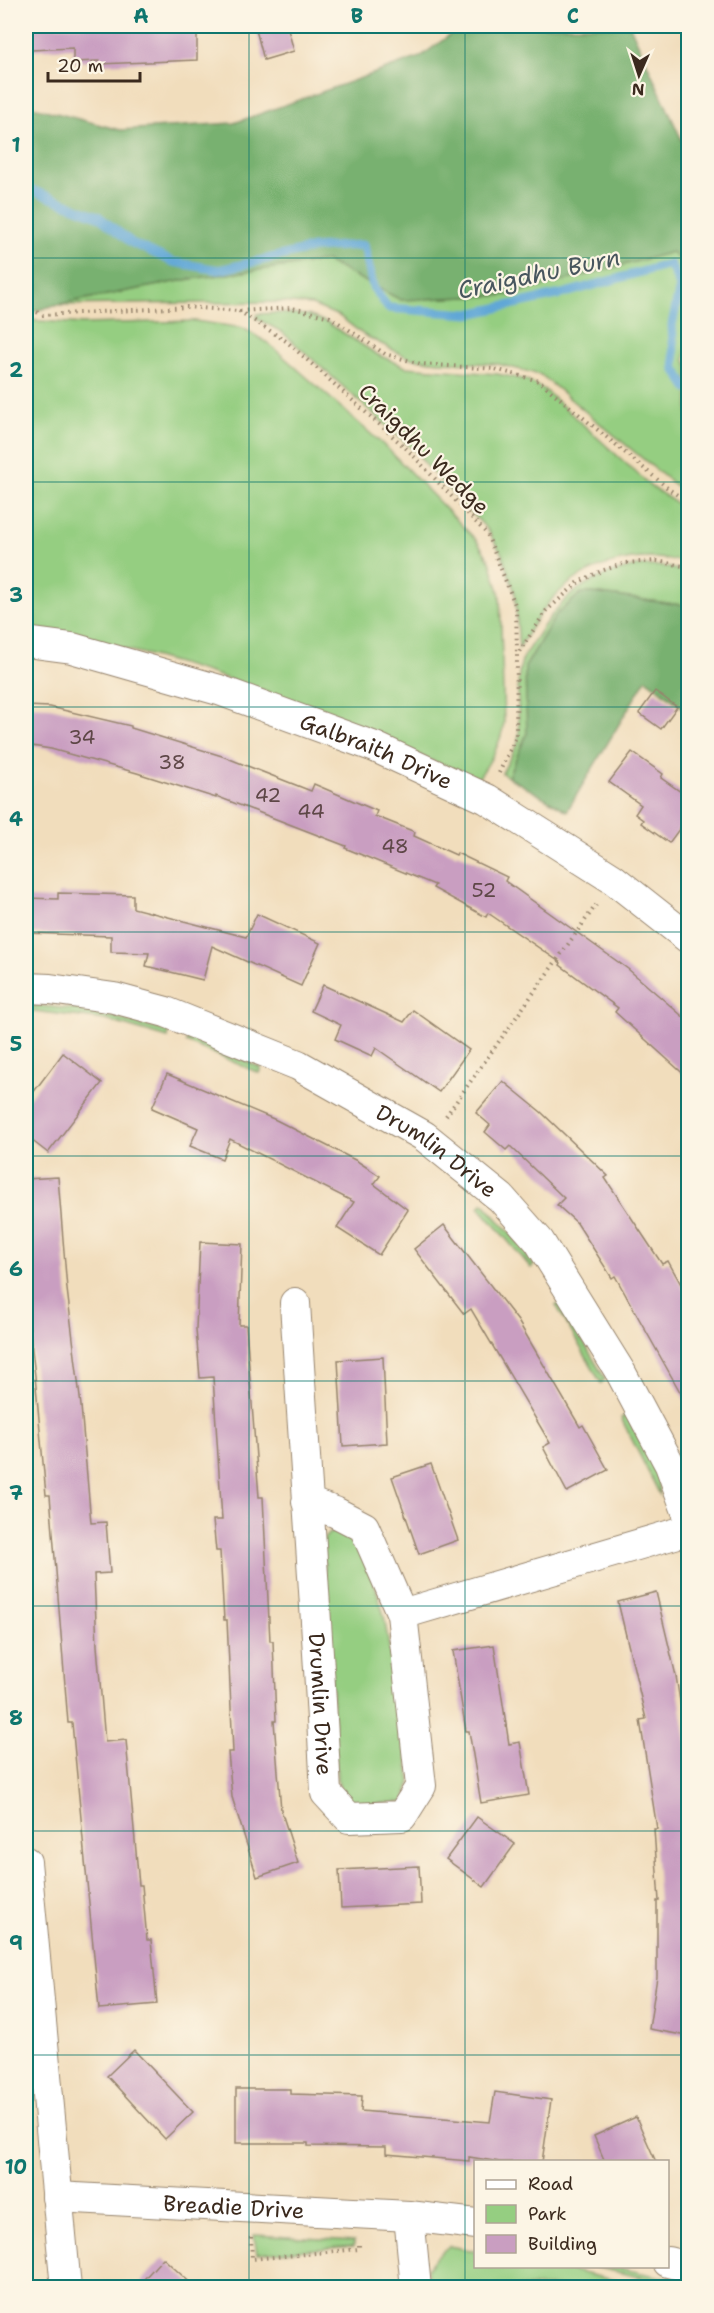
<svg xmlns="http://www.w3.org/2000/svg" width="714" height="2313" font-family="'Shantell Sans',sans-serif">
<rect width="100%" height="100%" fill="#fcf5e5"/>
<filter id="ink" filterUnits="userSpaceOnUse"><feTurbulence type="fractalNoise" baseFrequency=".0167" numOctaves="2"/><feDisplacementMap in="SourceGraphic" scale="12" xChannelSelector="R" yChannelSelector="G"/><feConvolveMatrix kernelMatrix="1 2 1 2 8 2 1 2 1" color-interpolation-filters="sRGB"/></filter>
<filter id="wash" filterUnits="userSpaceOnUse"><feTurbulence type="fractalNoise" baseFrequency=".008" numOctaves="4" result="noise"/><feDisplacementMap in="SourceGraphic" scale="24" xChannelSelector="R" yChannelSelector="G"/><feGaussianBlur stdDeviation="1.35" result="paint"/><feColorMatrix in="noise" values="0 0 0 0 0 0 0 0 0 0 0 0 0 0 0 0 0 1.4 0 .05"/><feComposite in="paint" operator="in"/></filter>
<g filter="url(#wash)">
<rect width="100%" height="100%" fill="#f1ddbc"/>
<g fill="#95ce81" stroke="#687c50" stroke-width="1.5">
<polygon points="672,252 688,269 688,318 685,361 688,365 688,496 541,375 498,364 439,362 409,358 364,335 339,316 312,305 281,302 55,305 190,279 326,261 401,300 510,295"/>
<path d="M 277,313 L 308,315 L 328,323 L 378,355 L 406,367 L 497,374 L 527,380 L 546,391 L 652,487 L 688,511 L 688,563 C 637,550 581,563 547,605 C 536,618 528,633 519,648 L 515,593 L 502,554 L 487,529 L 428,468 L 416,452 L 282,332 L 256,318 L 257,314 Z"/>
<path d="M 26,320 L 83,324 L 195,321 L 243,328 L 268,343 L 388,449 L 477,541 L 490,561 L 500,595 L 504,722 C 501,744 490,762 477,780 C 413,753 349,724 284,699 C 201,667 114,643 26,629 Z"/>
<path d="M 636,566 L 660,566 L 688,572 L 688,606 L 593,593 L 581,593 L 556,615 L 525,667 L 527,733 L 508,777 L 502,773 L 518,743 L 519,733 C 519,714 516,687 520,668 C 522,656 531,645 537,636 C 564,593 587,578 636,566 Z"/>
<polygon points="26,1005 73,1009 106,1015 169,1032 168,1038 106,1020 26,1010"/>
<polygon points="189,1037 261,1068 259,1073 186,1042"/>
<polygon points="483,1203 511,1234 534,1265 531,1268 479,1207"/>
<polygon points="561,1304 605,1379 601,1383 556,1305"/>
<path d="M 626,1415 C 637,1437 661,1470 660,1495 L 621,1418 Z"/>
<polygon points="338,1529 349,1532 361,1546 375,1585 384,1616 411,1782 404,1802 347,1805 337,1780 323,1540 328,1534"/>
<polygon points="254,2235 354,2241 354,2246 257,2254"/>
<polygon points="449,2246 475,2251 476,2266 554,2267 646,2287 429,2287 427,2269 437,2256"/>
<polygon points="595,2267 615,2267 678,2281 685,2287"/>
</g>
<g fill="#78b16f" stroke="#5a6e46" stroke-width="1.5">
<polygon points="462,26 630,26 688,154 688,269 672,252 510,295 401,300 326,261 190,279 55,305 26,314 26,105 120,130 234,123 420,57"/>
<polygon points="581,593 593,593 688,606 688,712 646,679 567,811 508,777 527,733 525,667 556,615"/>
</g>
<g fill="none" stroke-linecap="round" stroke-linejoin="round">
<polyline stroke="#60a7d6" stroke-width="9" points="26,188 98,216 132,243 173,262 219,270 314,248 364,245 373,287 388,308 469,314 562,294 670,264 680,286 672,325 675,369 688,389"/>
</g>
<g id="blocks">
<g fill="#c99ec1">
<polygon points="30,26 197,26 197,60 99,64 99,61 73,62 73,48 31,50"/>
<polygon points="255,26 287,26 294,51 264,60"/>
<polygon points="655,691 677,707 661,729 639,713"/>
<polygon points="26,706 50,707 131,726 131,728 222,756 311,791 314,784 377,811 375,816 415,832 414,836 456,855 457,853 507,877 505,881 628,969 688,1021 688,1078 615,1012 618,1008 560,965 561,963 488,913 486,917 433,888 435,885 345,848 346,846 216,796 216,798 137,773 51,749 26,745"/>
<polygon points="632,752 663,774 661,778 688,797 688,817 669,843 641,823 643,820 635,814 641,805 609,782"/>
<polygon points="58,893 133,895 133,908 246,937 257,914 320,943 301,986 212,946 203,980 146,966 149,953 111,952 111,936 26,933 26,898 58,899"/>
<polygon points="323,985 404,1022 413,1010 469,1050 439,1092 376,1048 372,1056 335,1039 341,1025 311,1011"/>
<polygon points="63,1053 102,1083 48,1153 26,1136 26,1102"/>
<polygon points="167,1074 276,1120 357,1161 380,1176 374,1184 408,1210 379,1255 337,1228 354,1202 230,1139 222,1159 190,1146 198,1128 152,1108"/>
<polygon points="503,1081 541,1112 608,1176 605,1178 662,1264 668,1261 688,1297 688,1406 615,1276 612,1278 577,1223 557,1205 564,1198 510,1146 506,1150 485,1132 490,1125 476,1113"/>
<polygon points="58,1177 67,1289 81,1406 91,1523 106,1522 110,1573 94,1574 97,1646 105,1742 126,1740 139,1885 142,1885 147,1940 151,1940 157,2004 99,2009 72,1723 68,1723 50,1495 46,1495 35,1376 26,1296 26,1179"/>
<polygon points="444,1225 518,1321 580,1427 583,1425 608,1470 567,1492 543,1447 550,1443 471,1309 464,1314 414,1249"/>
<polygon points="200,1242 242,1244 239,1325 246,1325 259,1497 263,1497 270,1641 273,1641 276,1721 274,1721 281,1810 298,1863 257,1877 232,1797 228,1752 233,1752 227,1620 224,1620 220,1551 216,1551 213,1520 222,1520 213,1377 200,1378 196,1329"/>
<polygon points="383,1357 387,1443 343,1446 338,1360"/>
<polygon points="431,1464 458,1540 419,1554 392,1477"/>
<polygon points="656,1592 676,1676 688,1753 688,2036 649,2029 657,1977 657,1901 659,1901 654,1829 657,1829 640,1720 646,1719 618,1602"/>
<polygon points="494,1645 509,1744 520,1742 529,1795 481,1803 469,1731 466,1731 453,1651"/>
<polygon points="477,1817 515,1844 484,1887 446,1859"/>
<polygon points="419,1866 421,1904 341,1908 339,1870"/>
<polygon points="134,2050 193,2112 165,2139 107,2076"/>
<polygon points="236,2089 290,2089 290,2094 362,2096 361,2111 490,2122 495,2092 551,2100 542,2162 500,2162 469,2157 469,2161 386,2154 386,2147 308,2146 308,2143 236,2143"/>
<polygon points="636,2117 656,2162 605,2162 594,2136"/>
<polygon points="163,2258 196,2288 136,2288"/>
</g>
</g>
</g>
<g filter="url(#ink)">
<use href="#blocks" fill-opacity="0" stroke="#96846d" stroke-width="1.5"/>
<g fill="none" stroke-linecap="round" stroke-linejoin="round">
<defs>
<g id="minor">
<path id="s1" d="M 26,642 L 72,648 L 219,690 L 375,747 L 487,799 L 613,879 L 688,938"/>
<path id="s2" d="M 26,988 L 50,989 L 114,998 L 166,1012 L 298,1065 L 424,1136 L 501,1198 L 539,1241 L 621,1373 L 670,1465 L 688,1514"/>
<path id="s3" d="M 295,1303 C 305,1467 318,1630 326,1793 L 349,1818 L 402,1816 L 421,1786 L 402,1614 L 364,1527 L 335,1512 L 307,1502"/>
<polyline points="402,1614 688,1530"/>
<polyline points="26,1862 66,2288"/>
<path id="s4" d="M 57,2197 L 409,2216 L 476,2224"/>
<polyline points="409,2216 416,2288"/>
<polyline points="668,2262 688,2267"/>
</g>
</defs>
<use href="#minor" stroke="#96846d" stroke-width="32"/>
<g stroke="#96846d" stroke-width="4" stroke-dasharray="1.5 4.5" stroke-linecap="butt">
<polyline points="26,307 43,315 187,307 238,311 292,308 330,317 385,354 421,364 495,369 539,381 670,490 688,502"/>
<polyline points="239,311 286,341 408,450 487,534 516,607 517,655"/>
<polyline points="499,773 516,737 517,655 546,611 579,582 601,571 626,563 657,561 688,567"/>
<polyline points="446,1116 596,905"/>
<polyline points="251,2237 252,2259 359,2249 359,2242"/>
</g>
<use href="#minor" stroke="#fff" stroke-width="30"/>
</g>
</g>
<path fill="none" stroke="#0f766e" stroke-width="1.5" stroke-opacity="0.55" d="M 249,26 L 249,2288M 465,26 L 465,2288M 26,258 L 688,258M 26,482 L 688,482M 26,707 L 688,707M 26,932 L 688,932M 26,1156 L 688,1156M 26,1381 L 688,1381M 26,1606 L 688,1606M 26,1831 L 688,1831M 26,2055 L 688,2055"/>
<g text-anchor="middle" dominant-baseline="central" stroke-width="4.5" stroke-linejoin="round" paint-order="stroke">
<g font-size="20" fill="#5e4747">
<text x="82" y="737">34</text>
<text x="172" y="762">38</text>
<text x="268" y="795">42</text>
<text x="311" y="811">44</text>
<text x="395" y="846">48</text>
<text x="484" y="890">52</text>
</g>
<g font-size="22" fill="#3b2a1e" stroke="#fcf5e5">
<text transform="translate(424 449) rotate(45)">Craigdhu Wedge</text>
<text stroke="none"><textPath href="#s1" startOffset="368">Galbraith Drive</textPath></text>
<text stroke="none"><textPath href="#s2" startOffset="448">Drumlin Drive</textPath></text>
<text stroke="none"><textPath href="#s3" startOffset="402">Drumlin Drive</textPath></text>
<text stroke="none"><textPath href="#s4" startOffset="177">Breadie Drive</textPath></text>
</g>
<g font-size="24" font-style="italic" fill="#48565e" stroke="#fcf5e5">
<text transform="translate(539 274) rotate(-12)">Craigdhu Burn</text>
</g>
</g>
<rect width="714" height="2313" fill="none" stroke="#fcf5e5" stroke-width="66"/>
<rect x="474" y="2160" width="195" height="108" fill="#fcf5e5" stroke="#afa495" stroke-width="1.5"/>
<rect x="486" y="2180" width="30" height="9" fill="#ffffff" stroke="#afa495" stroke-width="1.5"/>
<text x="528" y="2190" font-size="18" fill="#3b2a1e">Road</text>
<rect x="486" y="2205" width="30" height="18" fill="#95ce81" stroke="#afa495" stroke-width="1.5"/>
<text x="528" y="2220" font-size="18" fill="#3b2a1e">Park</text>
<rect x="486" y="2235" width="30" height="18" fill="#c99ec1" stroke="#afa495" stroke-width="1.5"/>
<text x="528" y="2250" font-size="18" fill="#3b2a1e">Building</text>
<g transform="translate(639 75) rotate(183)" stroke="#fcf5e5" stroke-width="4.5" paint-order="stroke">
<path d="M0-4.5L10 22L0 15L-10 22Z" fill="#3b2a1e"/>
<text y="-9" font-size="16" font-weight="bold" text-anchor="middle" fill="#3b2a1e">N</text>
</g>
<path d="M48 72v9h92v-9" fill="none" stroke="#3b2a1e" stroke-width="3"/>
<text x="57" y="72" font-size="18" fill="#3b2a1e" stroke="#fcf5e5" stroke-width="4.5" paint-order="stroke">20 m</text>
<rect x="33" y="33" width="648" height="2247" fill="none" stroke="#0f766e" stroke-width="2"/>
<g font-size="20" text-anchor="middle" font-weight="bold" fill="#0f766e">
<text x="141" y="23">A</text>
<text x="357" y="23">B</text>
<text x="573" y="23">C</text>
<text x="16" y="152">1</text>
<text x="16" y="377">2</text>
<text x="16" y="602">3</text>
<text x="16" y="826">4</text>
<text x="16" y="1051">5</text>
<text x="16" y="1276">6</text>
<text x="16" y="1500">7</text>
<text x="16" y="1725">8</text>
<text x="16" y="1950">9</text>
<text x="16" y="2174">10</text>
</g>
</svg>
